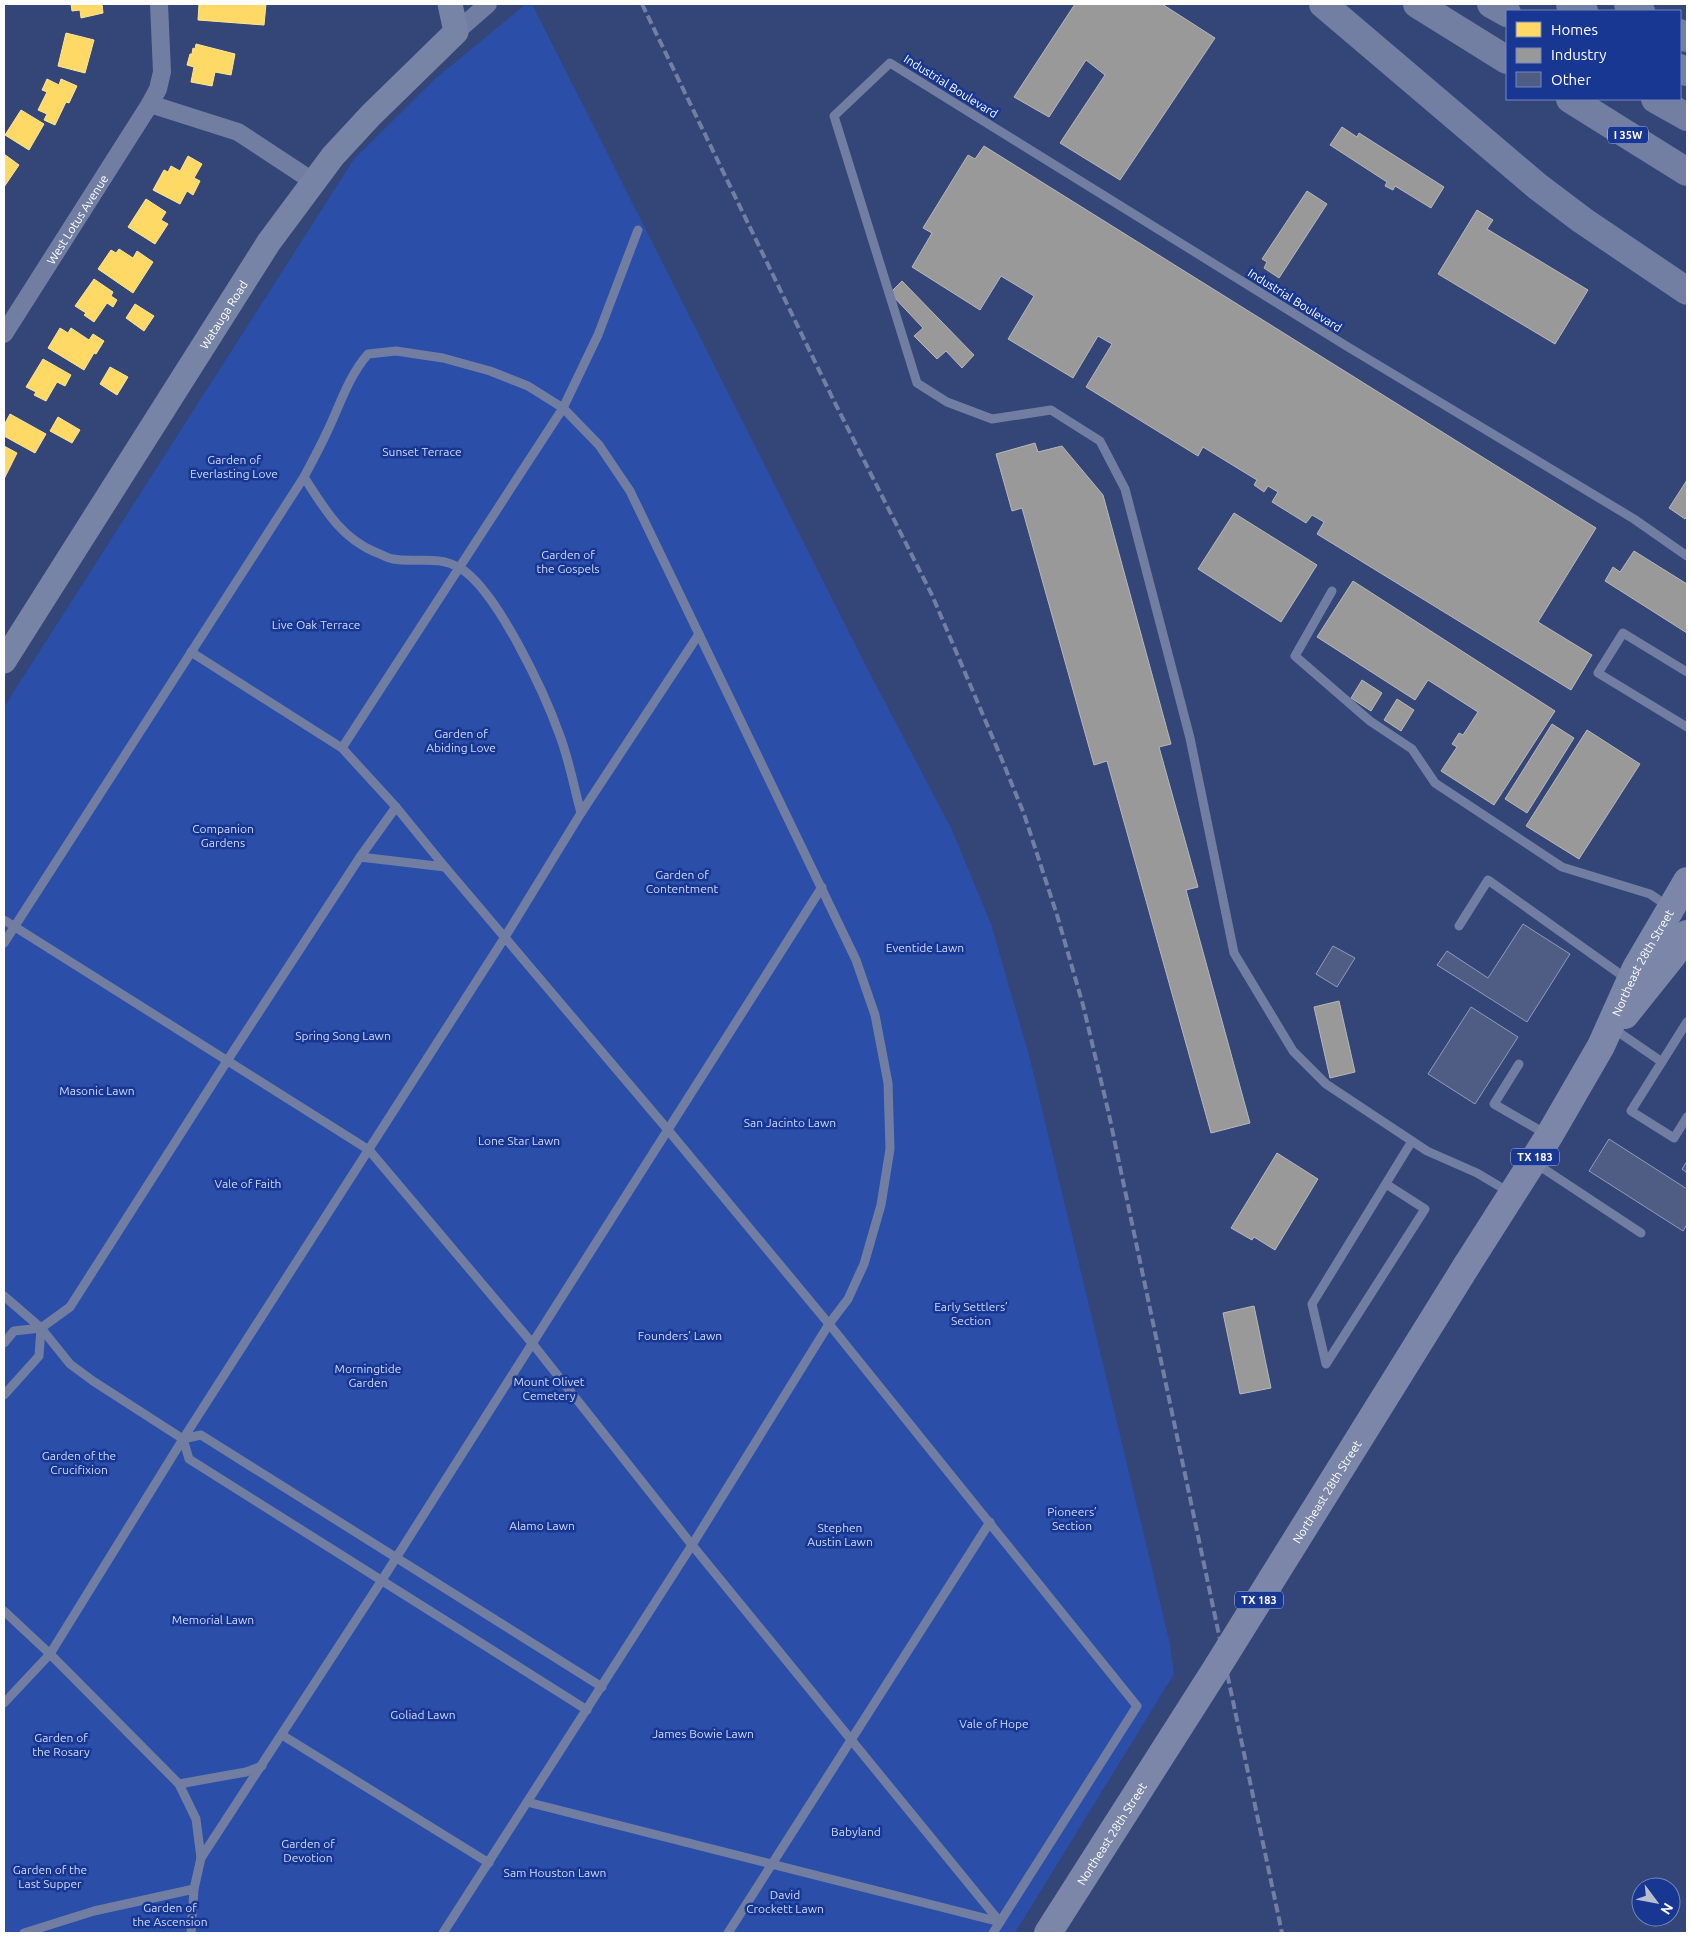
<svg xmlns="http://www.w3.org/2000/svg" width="1691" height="1937" font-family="Ubuntu,sans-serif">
<rect width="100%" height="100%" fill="#344577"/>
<polygon fill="#2b4ea9" points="526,4 532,4 864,662 952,830 991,924 1030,1059 1170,1644 1174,1674 1015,1933 4,1933 4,707 354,159 436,78"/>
<g fill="#ffd966" stroke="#ffe494">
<polygon points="71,4 102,4 103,13 81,18 80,10 72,11"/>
<polygon points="199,4 266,4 264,25 198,20"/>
<polygon points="66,33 94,40 85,73 58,66"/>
<polygon points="196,44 235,54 231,75 215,72 212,86 191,82 194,67 187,65 190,54 192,54 193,48 195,49"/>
<polygon points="47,79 59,85 61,79 77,86 69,103 66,102 55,125 44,120 47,114 38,110 47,92 42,90"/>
<polygon points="21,110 44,124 29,150 5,135"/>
<polygon points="4,154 19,165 4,187"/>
<polygon points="188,156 202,164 194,178 200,181 193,195 187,191 180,204 153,190 164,170 168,172 171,166 180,171"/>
<polygon points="146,199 166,212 161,220 168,224 155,244 128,227"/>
<polygon points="119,249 133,258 137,251 153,262 133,293 98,269 111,250 116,253"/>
<polygon points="94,279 113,292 111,296 117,300 113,307 107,303 94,322 84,315 86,313 75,306"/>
<polygon points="135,304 154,316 144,331 126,318"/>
<polygon points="60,328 68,333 71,328 89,340 93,334 104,341 96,354 94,353 84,370 48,348"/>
<polygon points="43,359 71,375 65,386 57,382 46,401 34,395 36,392 26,387"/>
<polygon points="110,367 128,377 117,395 100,384"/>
<polygon points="10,414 46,434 35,453 4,436 4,425"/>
<polygon points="58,417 80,430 72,443 50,431"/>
<polygon points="4,446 17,453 4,479"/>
</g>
<g fill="#999" stroke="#b8b8b8">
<polygon points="1075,4 1162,4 1215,38 1120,180 1060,143 1105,75 1086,60 1049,117 1014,97"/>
<polygon points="1342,127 1357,137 1359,133 1444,187 1431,208 1395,186 1393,190 1385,186 1387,182 1330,145"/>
<polygon points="984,146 1596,528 1538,622 1592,655 1571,690 1317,534 1324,522 1312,515 1306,523 1272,502 1278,492 1268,486 1264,492 1254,485 1257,480 1203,447 1198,456 1086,387 1112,344 1098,336 1073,378 1008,339 1034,296 1001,276 980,310 912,267 932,233 923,228 968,155 975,159"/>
<polygon points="1307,191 1327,204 1279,278 1264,268 1267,262 1262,259"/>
<polygon points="1477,210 1493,220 1487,229 1588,290 1555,344 1438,274"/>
<polygon points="902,281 974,355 962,368 946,351 937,359 914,336 923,328 890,293"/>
<polygon points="1035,443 1038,452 1062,446 1103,495 1171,744 1159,747 1198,887 1186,890 1250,1123 1211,1133 1107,761 1094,765 1022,508 1012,511 996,454"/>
<polygon points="1687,480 1687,516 1685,519 1669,508"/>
<polygon points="1234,513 1317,565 1281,622 1198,569"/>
<polygon points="1634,551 1687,584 1687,633 1605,581 1613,567 1620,572"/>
<polygon points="1353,581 1555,711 1494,805 1441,771 1457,747 1452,744 1459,733 1463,735 1478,712 1428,680 1415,700 1317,637"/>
<polygon points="1362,680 1382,693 1371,711 1351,698"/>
<polygon points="1397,699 1414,710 1401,731 1384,720"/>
<polygon points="1552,724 1574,738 1527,813 1505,799"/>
<polygon points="1587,730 1640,764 1579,859 1526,826"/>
<polygon points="1339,1001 1355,1072 1330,1078 1314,1007"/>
<polygon points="1277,1153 1318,1179 1275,1250 1254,1237 1252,1240 1231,1228"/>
<polygon points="1254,1306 1271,1388 1240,1394 1223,1313"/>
</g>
<g fill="#4f5d85" stroke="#919bb7">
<polygon points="1523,924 1570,954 1527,1022 1437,965 1447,951 1488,978"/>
<polygon points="1333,946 1355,958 1337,987 1316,974"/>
<polygon points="1471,1007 1518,1037 1475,1104 1428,1074"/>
<polygon points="1609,1139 1687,1189 1687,1224 1683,1231 1589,1171"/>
<polygon points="1687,1161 1687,1173 1682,1169"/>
</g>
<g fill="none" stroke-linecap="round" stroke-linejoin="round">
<g stroke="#717ea2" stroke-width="9">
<path d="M 304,477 C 324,508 340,537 375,552 C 381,554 387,558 393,559 C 417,563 437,555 460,568 C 497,590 545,694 560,736 C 569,760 574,787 581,813"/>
<polyline points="1332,591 1295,656 1370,721 1412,749 1435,783 1562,867 1650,894 1669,907"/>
<polyline points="191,652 342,748 396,807 445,867 668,1130 829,1324 1137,1706 993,1933"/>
<polyline points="1687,672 1623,633 1598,673 1687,727"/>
<polyline points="342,748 563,408 598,335 638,230"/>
<polyline points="360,857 445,867"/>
<polyline points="4,920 369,1150 532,1343 692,1545 1000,1922"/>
<polyline points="1459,926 1488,880 1627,979"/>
<path d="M 4,943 L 304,477 C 312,462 320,447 327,432 C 340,405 348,377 368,354 L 396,351 L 443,358 L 490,371 L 528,386 L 563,408 L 599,445 L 630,491 L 856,960 L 875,1015 L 888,1083 L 890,1149 L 881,1205 L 864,1264 L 848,1299 L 829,1324 L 692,1545 L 443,1933"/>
<polyline points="1687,1022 1631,1111 1674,1138 1687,1117"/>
<polyline points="1614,1029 1662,1062"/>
<polyline points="1519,1064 1494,1104 1546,1134"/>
<polyline points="1535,1163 1641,1233"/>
<polyline points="1386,1184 1425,1209 1326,1364 1312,1304 1412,1141"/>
<polyline points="1509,1192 1477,1173 1427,1151 1326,1084 1293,1051 1234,953 1190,738 1125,489 1100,441 1051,410 992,419 947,402 917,383 834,116 890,63 1348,347 1634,519 1687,556"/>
<polyline points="4,1296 41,1328 70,1364 93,1381 183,1439 189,1459 587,1710"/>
<polyline points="4,1343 14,1331 41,1328 70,1307 227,1061 360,857 396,807"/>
<polyline points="4,1395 39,1356 41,1328"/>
<polyline points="183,1439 201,1435 602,1687"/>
<polyline points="4,1611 50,1654 179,1784 196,1819 201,1858 194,1889 191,1933"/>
<polyline points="4,1703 50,1654 183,1439 505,937 581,813 699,634"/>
<polyline points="282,1735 489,1863"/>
<polyline points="179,1784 246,1772 262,1766"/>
<polyline points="527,1802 1000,1922"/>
<polyline points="201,1858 382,1580 822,887"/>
<polyline points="24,1933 94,1911 194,1889"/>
<polyline points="728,1933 990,1522"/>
</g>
<g stroke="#717ea2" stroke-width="18">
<polyline points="456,32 488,4"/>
<polyline points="150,104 238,132 314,182"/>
<path id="s1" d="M 4,334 L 150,104 L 158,89 L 162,72 L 159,4"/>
</g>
<path stroke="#7884a6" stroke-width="25" id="s2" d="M 4,661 L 269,242 L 333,156 L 371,115 L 456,32 L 450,4"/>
<g stroke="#7b86a8" stroke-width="28">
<polyline points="1625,1015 1673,955 1687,934"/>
<path id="s3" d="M 1467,1265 L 1549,1136 L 1601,1046 L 1636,968 L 1687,881"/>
</g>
<g stroke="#727ea2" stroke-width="28">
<polyline points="1323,4 1537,186 1582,220 1687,291"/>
<polyline points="1417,4 1507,60"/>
<polyline points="1491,4 1507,13"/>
<polyline points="1570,4 1584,11"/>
<polyline points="1628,4 1641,11"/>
<polyline points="1680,33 1687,38"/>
<polyline points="1680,68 1687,72"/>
<polyline points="1570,99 1687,172"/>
<polyline points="1655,99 1687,117"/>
</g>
<polyline stroke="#727ea2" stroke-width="4" stroke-dasharray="9 4" stroke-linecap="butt" points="642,4 832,397 932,595 1000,755 1024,814 1057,915 1083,1005 1108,1110 1282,1933"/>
<path stroke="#7b86a8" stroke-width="28" id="s4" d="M 1048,1933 L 1216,1669 L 1467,1265"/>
</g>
<g text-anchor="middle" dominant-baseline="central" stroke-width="5" stroke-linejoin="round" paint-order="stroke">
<g fill="#183793" stroke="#bac3df" stroke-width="1">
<rect x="1608" y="126.5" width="40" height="17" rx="4"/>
<rect x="1511" y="1148.5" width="48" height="17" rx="4"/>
<rect x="1235" y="1591.5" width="48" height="17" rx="4"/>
</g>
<g font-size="11" font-weight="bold" fill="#fff">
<text x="1628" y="135">I 35W</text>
<text x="1535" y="1157">TX 183</text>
<text x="1259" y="1600">TX 183</text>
</g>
<g font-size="12" fill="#fff" stroke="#183793">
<text transform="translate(951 86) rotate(32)">Industrial Boulevard</text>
<text stroke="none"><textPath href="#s1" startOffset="136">West Lotus Avenue</textPath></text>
<text transform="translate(1295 300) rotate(32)">Industrial Boulevard</text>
<text stroke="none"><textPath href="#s2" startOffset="410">Watauga Road</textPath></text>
<text stroke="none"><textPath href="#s3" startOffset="350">Northeast 28th Street</textPath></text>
<text stroke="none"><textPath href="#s4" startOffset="522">Northeast 28th Street</textPath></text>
<text stroke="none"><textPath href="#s4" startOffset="118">Northeast 28th Street</textPath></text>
</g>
<g font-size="12" fill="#cedafb" stroke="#183793">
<text x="422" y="451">Sunset Terrace</text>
<text x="234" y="459">Garden of<tspan x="234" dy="14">Everlasting Love</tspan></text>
<text x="568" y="554">Garden of<tspan x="568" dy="14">the Gospels</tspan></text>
<text x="316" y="624">Live Oak Terrace</text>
<text x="461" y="733">Garden of<tspan x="461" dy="14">Abiding Love</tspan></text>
<text x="223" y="828">Companion<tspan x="223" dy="14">Gardens</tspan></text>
<text x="682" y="874">Garden of<tspan x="682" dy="14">Contentment</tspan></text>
<text x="925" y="947">Eventide Lawn</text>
<text x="343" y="1035">Spring Song Lawn</text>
<text x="97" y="1090">Masonic Lawn</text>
<text x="790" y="1122">San Jacinto Lawn</text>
<text x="519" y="1140">Lone Star Lawn</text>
<text x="248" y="1183">Vale of Faith</text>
<text x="971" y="1306">Early Settlers’<tspan x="971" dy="14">Section</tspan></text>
<text x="680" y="1335">Founders’ Lawn</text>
<text x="368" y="1368">Morningtide<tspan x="368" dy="14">Garden</tspan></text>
<text x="549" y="1381">Mount Olivet<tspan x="549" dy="14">Cemetery</tspan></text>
<text x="79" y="1455">Garden of the<tspan x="79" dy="14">Crucifixion</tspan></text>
<text x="1072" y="1511">Pioneers’<tspan x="1072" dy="14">Section</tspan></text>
<text x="542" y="1525">Alamo Lawn</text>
<text x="840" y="1527">Stephen<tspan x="840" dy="14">Austin Lawn</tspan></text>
<text x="213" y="1619">Memorial Lawn</text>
<text x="423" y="1714">Goliad Lawn</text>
<text x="994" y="1723">Vale of Hope</text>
<text x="703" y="1733">James Bowie Lawn</text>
<text x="61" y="1737">Garden of<tspan x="61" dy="14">the Rosary</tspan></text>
<text x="856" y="1831">Babyland</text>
<text x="308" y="1843">Garden of<tspan x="308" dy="14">Devotion</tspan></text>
<text x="50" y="1869">Garden of the<tspan x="50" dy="14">Last Supper</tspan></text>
<text x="555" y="1872">Sam Houston Lawn</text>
<text x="785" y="1894">David<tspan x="785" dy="14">Crockett Lawn</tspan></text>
<text x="170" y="1907">Garden of<tspan x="170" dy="14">the Ascension</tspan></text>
</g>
</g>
<rect width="1691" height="1937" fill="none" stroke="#ffffff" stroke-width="10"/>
<rect x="1506" y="10" width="175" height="90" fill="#183793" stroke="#7487be"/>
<rect x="1516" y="22" width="25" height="15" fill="#ffd966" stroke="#7487be"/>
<text x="1551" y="35" font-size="15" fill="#ffffff">Homes</text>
<rect x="1516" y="48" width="25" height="15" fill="#999999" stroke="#7487be"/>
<text x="1551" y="60" font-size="15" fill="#ffffff">Industry</text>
<rect x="1516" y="72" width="25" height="15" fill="#4f5d85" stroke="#7487be"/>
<text x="1551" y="85" font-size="15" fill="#ffffff">Other</text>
<g transform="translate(1656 1902) rotate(122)"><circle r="24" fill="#183793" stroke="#7487be"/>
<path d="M0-4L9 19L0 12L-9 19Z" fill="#b8becf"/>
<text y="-8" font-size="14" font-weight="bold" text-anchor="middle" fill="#ffffff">N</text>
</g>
</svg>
